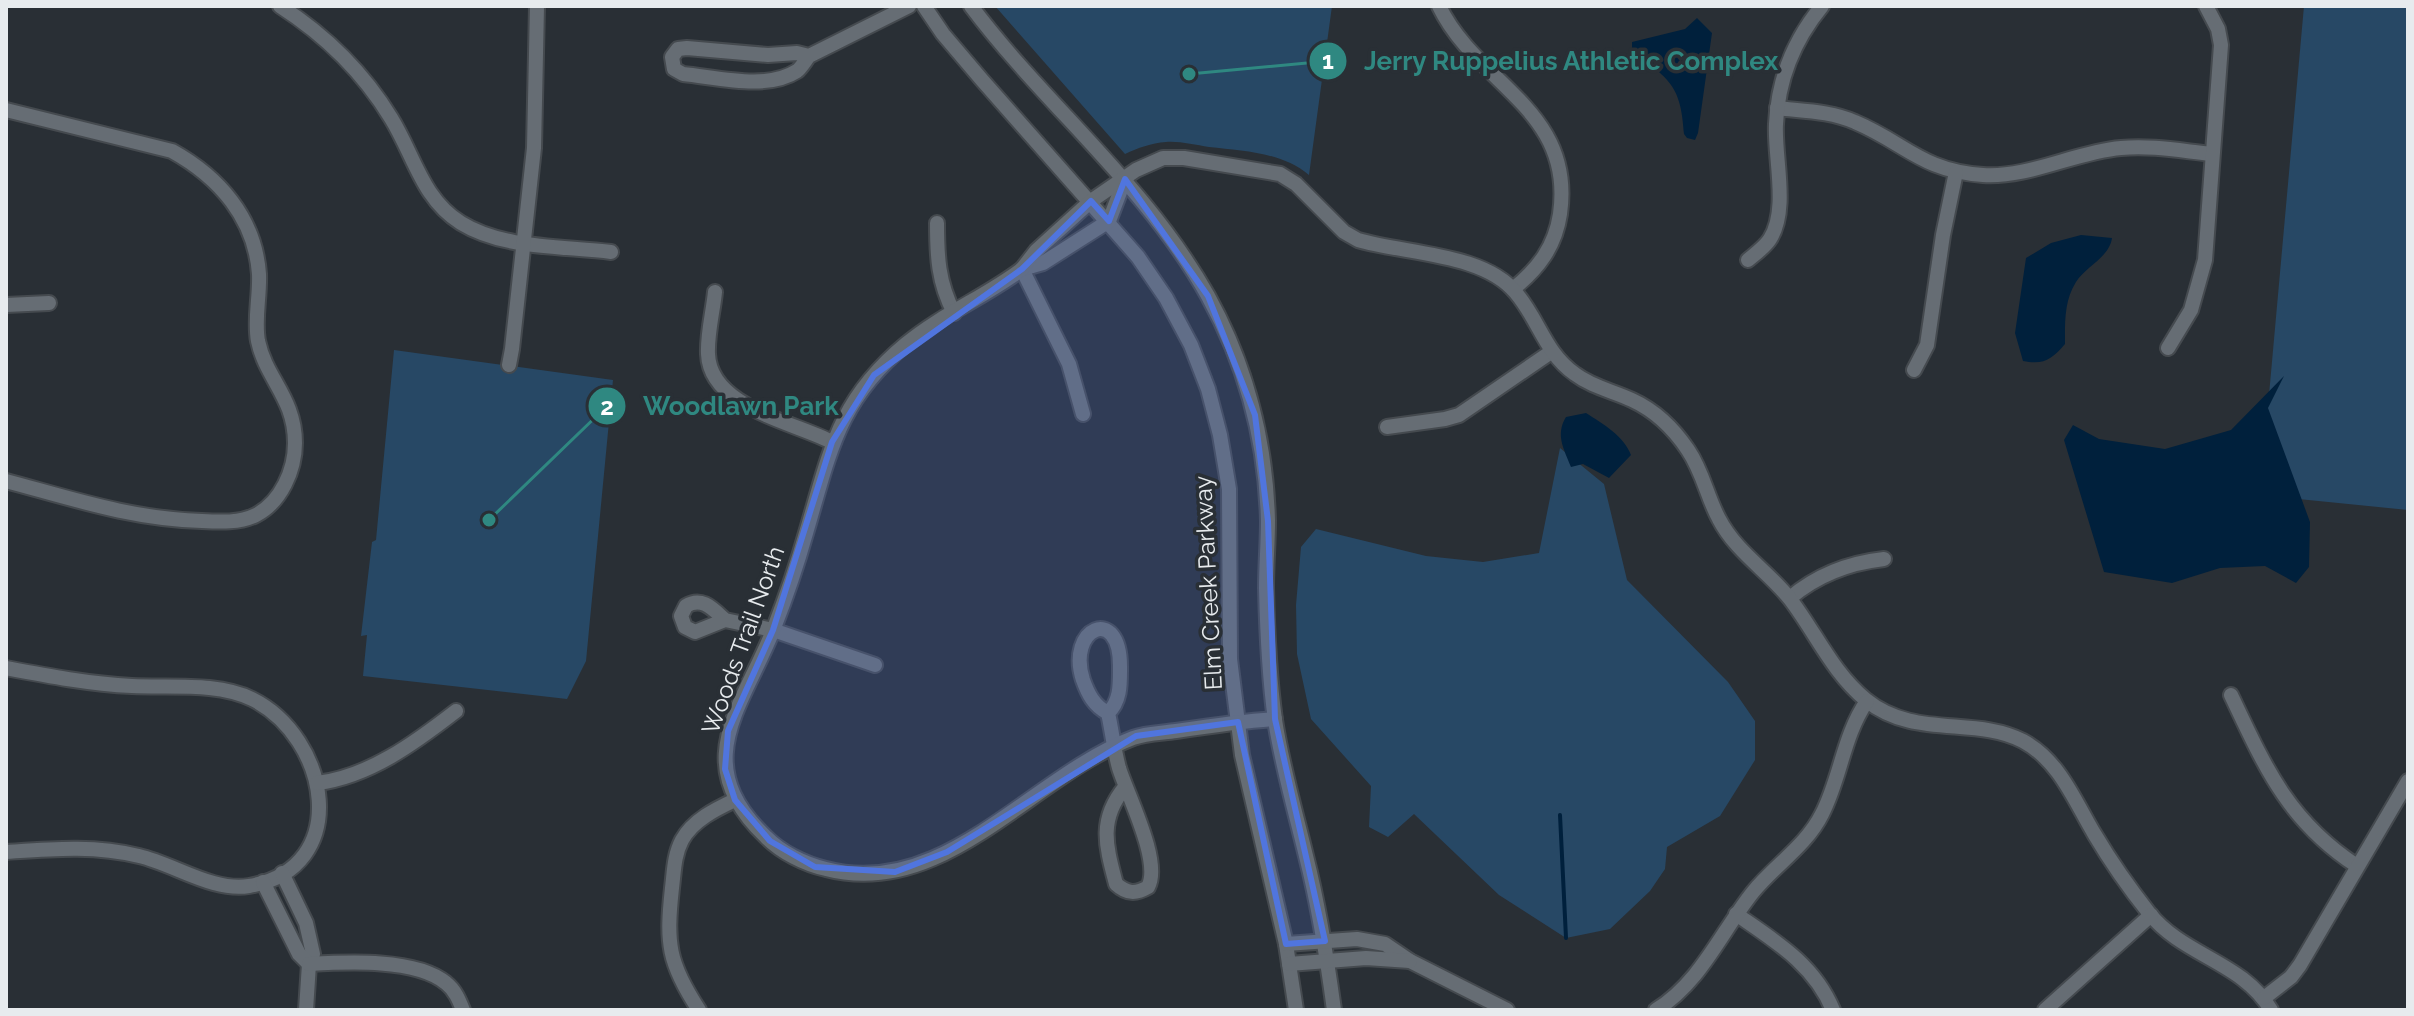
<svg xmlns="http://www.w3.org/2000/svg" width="2414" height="1016" font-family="Raleway,sans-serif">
<rect width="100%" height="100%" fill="#292f35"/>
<g fill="#274865">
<path d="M 995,6 L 1332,6 L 1309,175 C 1281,152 1244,151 1209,147 C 1195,145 1180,141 1166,142 C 1151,143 1138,148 1125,154 Z"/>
<polygon points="2304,6 2408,6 2408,510 2260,495"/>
<polygon points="394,350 613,380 586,661 567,699 363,676 367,635 361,636 372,542 376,540"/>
<polygon points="1560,448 1604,484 1627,580 1728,682 1755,721 1755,760 1720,816 1667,847 1665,869 1650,891 1610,929 1566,938 1499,895 1414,814 1388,837 1369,827 1371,786 1311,719 1297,654 1296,605 1301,547 1316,529 1426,556 1483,562 1539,553"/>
</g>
<g fill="#00203c">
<path d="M 1697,18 L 1712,33 L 1698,133 L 1695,140 L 1687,138 L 1684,134 C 1681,84 1669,80 1632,50 L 1632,42 L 1685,29 Z"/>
<path d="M 2081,235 L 2112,238 C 2109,258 2086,266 2076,282 C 2064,301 2065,323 2065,344 C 2051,360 2044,365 2023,361 L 2015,333 L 2026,258 L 2051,243 Z"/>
<polygon points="2284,376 2268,408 2310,522 2309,567 2296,583 2265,566 2220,568 2172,583 2104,572 2064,440 2073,425 2099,439 2165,449 2231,430"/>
<path d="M 1586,413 C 1603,424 1624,436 1631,455 L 1609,478 L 1583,464 L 1571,467 C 1564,449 1555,435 1566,417 Z"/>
</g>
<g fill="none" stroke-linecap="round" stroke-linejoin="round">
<polyline stroke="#00203c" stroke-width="4" points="1560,815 1566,938"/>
<defs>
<g id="minor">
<path d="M 280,6 C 325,35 363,72 391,118 C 414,155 422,199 461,223 C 503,249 563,246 611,252"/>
<polyline points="924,6 943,34 982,80 1138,257 1166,298 1191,345 1208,389 1220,435 1229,489 1230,659 1242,755 1286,944 1296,1010"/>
<path d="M 971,6 C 1046,106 1146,185 1208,296 C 1246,365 1266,442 1268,521 C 1268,543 1266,565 1266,588 C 1267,632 1269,676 1275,720 C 1282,766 1295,810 1306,856 C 1319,907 1327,958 1334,1010"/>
<path d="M 1439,6 C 1477,85 1575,109 1560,214 C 1555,247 1538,269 1513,289"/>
<path d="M 809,56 L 797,53 L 768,55 L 687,48 L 678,49 L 672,57 L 674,69 L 683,74 C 716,77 766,91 797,71 C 801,68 805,61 809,56 L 909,6"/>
<path d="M 1777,108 C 1803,111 1831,111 1855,122 C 1905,143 1922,171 1983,175 C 2029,178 2075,152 2121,148 C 2151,145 2182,151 2212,154"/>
<path d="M 6,110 L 172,151 C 219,177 255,218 259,274 C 260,297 254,319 258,341 C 266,379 295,398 295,443 C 295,470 281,502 256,515 C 240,523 220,522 202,521 C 132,519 73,499 6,481"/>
<path d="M 937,223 C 937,256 938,282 954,313"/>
<path d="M 1748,260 C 1755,254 1765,247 1770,239 C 1789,209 1774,157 1776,124 C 1778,79 1794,40 1822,6"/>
<polyline points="1022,269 1069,364 1083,414"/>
<polyline points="1022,269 1043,263 1109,221 1125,179"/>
<path d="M 715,292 C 713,312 707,334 708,354 C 710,407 793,422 832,442"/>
<polyline points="6,305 49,303"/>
<polyline points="2168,348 2191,310 2205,260 2221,45 2218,29 2206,6"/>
<polyline points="509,365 512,349 534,148 537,6"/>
<polyline points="1914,370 1927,345 1943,235 1956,172"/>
<polyline points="1387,427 1445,419 1459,415 1551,352"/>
<path d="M 1790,598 C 1817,575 1848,563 1884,559"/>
<path d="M 725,620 C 713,609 702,596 686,606 L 681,616 L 685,627 L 695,632 L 725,620 L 773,630 L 875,665"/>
<path d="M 6,668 C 48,676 90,684 132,686 C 171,688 217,682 252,699 C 329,737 354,868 249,886 C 213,892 174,864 139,856 C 94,845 51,849 6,852"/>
<path d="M 2231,695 C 2265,767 2288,821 2357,866"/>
<path d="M 1108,713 C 1121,701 1120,683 1120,666 C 1120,604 1066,628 1083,680 C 1088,694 1094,706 1108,713 C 1112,731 1114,750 1119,768 C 1127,794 1162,862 1148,887 C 1136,894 1127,894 1116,884 C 1106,846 1098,820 1125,787"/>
<path d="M 1275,719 C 1242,721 1209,726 1176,731 C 1162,733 1146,733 1133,738 C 1031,777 944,900 826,869 C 804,864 781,852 766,837 C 687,762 743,707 774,628 C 786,597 797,565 806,533 C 830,452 838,400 906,344 C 942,314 985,297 1022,269 L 1036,251 L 1091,201 L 1136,170 L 1163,158 L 1184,158 L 1280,174 L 1296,184 L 1344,232 L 1358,240 C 1405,254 1484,253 1516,293 C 1539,320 1545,353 1575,374 C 1592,387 1613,391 1632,400 C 1656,411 1674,429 1688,450 C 1703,472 1707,497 1719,519 C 1736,552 1768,571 1790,599 C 1816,633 1832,672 1866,700 C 1914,739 1975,716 2023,741 C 2060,761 2075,802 2095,835 C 2111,862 2130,889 2149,913 C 2183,956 2243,962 2271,1010"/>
<path d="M 317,783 C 369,777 416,742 456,711"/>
<polyline points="282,873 306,923 313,954 309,964 306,1010"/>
<polyline points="263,882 299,954 309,964"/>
<path d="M 1736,914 C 1775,941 1814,964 1833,1010"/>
<polyline points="1286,944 1357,939 1385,944 1410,961 1507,1010"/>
<path d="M 309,964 C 346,962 416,958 446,983 C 455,990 459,1000 463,1010"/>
<polyline points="1289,964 1366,958 1410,961"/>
<polyline points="2264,998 2291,977 2300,965 2408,781"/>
<path d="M 699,1010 C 668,963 666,943 672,888 C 674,872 674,855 682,840 C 693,820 716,809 735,800"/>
<path d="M 1656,1010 C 1701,982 1721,932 1753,892 C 1775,865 1806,846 1822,814 C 1841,777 1843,736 1867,701"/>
<polyline points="2045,1010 2151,915"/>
</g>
</defs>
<use href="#minor" stroke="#454a4f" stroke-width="18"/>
<use href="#minor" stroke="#666d74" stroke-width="14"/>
</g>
<path fill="#5075de" fill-opacity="0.2" stroke="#5075de" stroke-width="6" stroke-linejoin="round" d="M 1125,179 L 1208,296 L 1255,415 L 1268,521 L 1275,719 L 1325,941 L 1286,944 L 1238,722 L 1136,736 L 947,852 L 895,872 L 815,867 L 770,841 L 735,800 L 725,769 L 728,731 L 773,630 L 832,442 L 874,375 L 1022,269 L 1091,201 L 1109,221 Z"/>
<g text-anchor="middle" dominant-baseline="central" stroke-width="7" stroke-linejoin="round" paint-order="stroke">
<g font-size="24" fill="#e7ebee" stroke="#292f35">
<text transform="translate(1208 583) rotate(-93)">Elm Creek Parkway</text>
<text transform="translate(743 640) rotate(-70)">Woods Trail North</text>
</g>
</g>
<path fill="none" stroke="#2f8881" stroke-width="3" d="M1189 74L1328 61M489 520L607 406"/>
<g fill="#2f8881" stroke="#292f35" stroke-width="3">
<circle cx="1189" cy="74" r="8"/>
<circle cx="489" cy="520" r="8"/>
<circle cx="1328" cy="61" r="20"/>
<circle cx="607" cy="406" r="20"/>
</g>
<g font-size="24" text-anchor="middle" font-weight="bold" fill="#fff">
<text x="1328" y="69">1</text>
<text x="607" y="415">2</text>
</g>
<g font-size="26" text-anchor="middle" font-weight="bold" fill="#2f8881" stroke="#292f35" stroke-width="7" stroke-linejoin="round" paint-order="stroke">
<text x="1571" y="70">Jerry Ruppelius Athletic Complex</text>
<text x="741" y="415">Woodlawn Park</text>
</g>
<rect width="2414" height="1016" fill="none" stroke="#e7ebee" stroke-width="16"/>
</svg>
